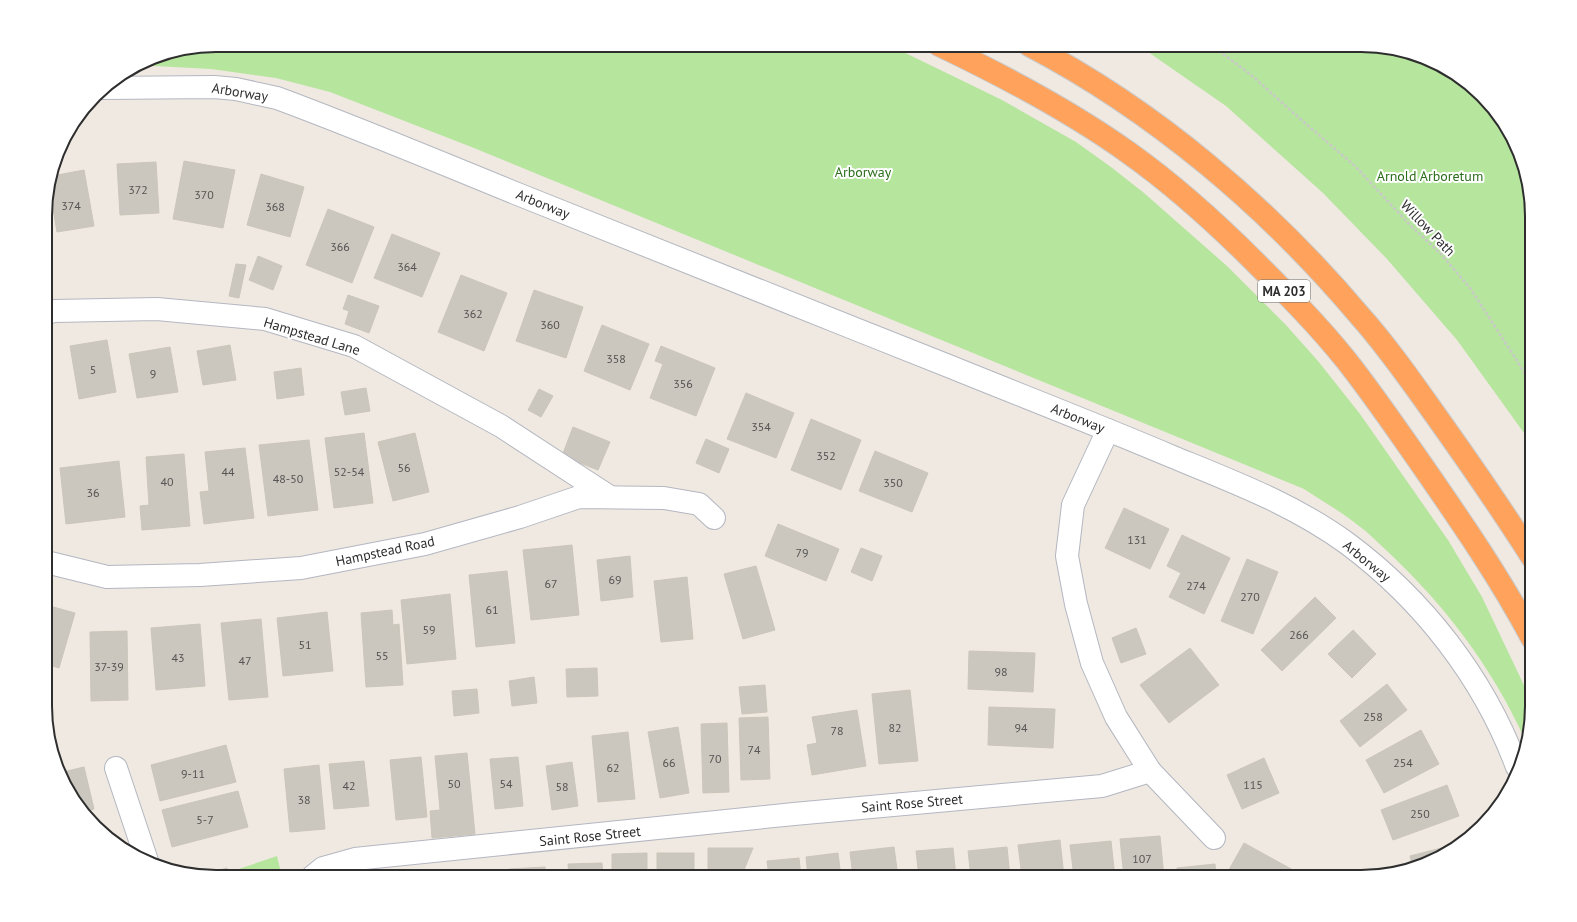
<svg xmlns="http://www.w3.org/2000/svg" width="1577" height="922" font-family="'PT Sans',sans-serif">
<rect width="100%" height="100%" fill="#efe9e1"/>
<g fill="#b6e59e">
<path d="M 216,45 L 889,45 L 1002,100 L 1076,142 L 1111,167 L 1144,193 L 1227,266 L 1285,324 L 1318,361 L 1360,414 L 1448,540 L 1482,597 L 1532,702 L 1532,717 L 1525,740 C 1493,668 1444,604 1386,550 C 1377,542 1369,533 1359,526 C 1342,512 1322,501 1304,489 L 474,148 L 330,92 L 276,78 L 211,69 L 155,66 L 136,67 L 151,58 Z"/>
<polygon points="1138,45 1362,45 1405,51 1446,68 1503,121 1523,161 1532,204 1532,444 1457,340 1387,259 1323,193 1226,106"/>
<polygon points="277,856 282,877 241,877 239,869"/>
</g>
<g fill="#cbc7bf" stroke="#cbc5ba">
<polygon points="184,161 235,170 223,228 173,219"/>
<polygon points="156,162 159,213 120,215 117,164"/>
<polygon points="84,170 94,226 57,232 49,185 52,176"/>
<polygon points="261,174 304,187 290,237 247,225"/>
<polygon points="328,209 374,227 352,283 306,265"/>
<polygon points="392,234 440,253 422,297 374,278"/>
<polygon points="258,256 282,266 273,290 249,280"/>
<polygon points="236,264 246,265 239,298 229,296"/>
<polygon points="461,275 507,293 484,351 438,332"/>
<polygon points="534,290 583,307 566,358 516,341"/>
<polygon points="348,295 379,306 369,333 345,324 349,311 343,309"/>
<polygon points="602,325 649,344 630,390 584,371"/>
<polygon points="107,340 116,392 79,399 70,346"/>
<polygon points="230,345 236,380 203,385 197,351"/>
<polygon points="661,346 715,368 696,416 650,398 663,364 655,361"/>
<polygon points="170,347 178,392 137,398 129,354"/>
<polygon points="301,368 304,395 277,399 274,372"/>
<polygon points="366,388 370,411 345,415 341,392"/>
<polygon points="539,389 553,396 541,417 528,410"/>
<polygon points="746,393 794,413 776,458 727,439"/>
<polygon points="811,419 861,440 841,490 791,470"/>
<polygon points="573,427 610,442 598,470 562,456"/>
<polygon points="364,433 373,503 334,508 325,438"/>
<polygon points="415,433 429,492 393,501 378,442"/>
<polygon points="706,439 729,449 719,473 696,463"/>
<polygon points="309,440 318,510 268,516 259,445"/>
<polygon points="245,448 254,518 204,524 200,492 209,491 205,452"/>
<polygon points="875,451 928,473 912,512 859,491"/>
<polygon points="184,454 190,526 142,530 140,506 149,505 146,457"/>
<polygon points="119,461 125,517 66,524 60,468"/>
<polygon points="1124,508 1169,529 1150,569 1105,548"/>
<polygon points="778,524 839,549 826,581 765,556"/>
<polygon points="1182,535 1230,558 1204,614 1169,597 1181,573 1167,566"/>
<polygon points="572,545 579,615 531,620 523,550"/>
<polygon points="861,548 882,556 872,581 851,572"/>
<polygon points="630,556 633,597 601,601 597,560"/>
<polygon points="1247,559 1278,572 1253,634 1221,621"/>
<polygon points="756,566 775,630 743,639 724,574"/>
<polygon points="507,571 515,643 476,647 469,575"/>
<polygon points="687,577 693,639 661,642 654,581"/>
<polygon points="450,594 456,659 407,664 401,600"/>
<polygon points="1315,597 1336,618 1282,671 1261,650"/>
<polygon points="46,605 75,613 59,668 46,664"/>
<polygon points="392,610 393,625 399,624 403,685 366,687 361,613"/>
<polygon points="327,612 333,671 283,676 277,618"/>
<polygon points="261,619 268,697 229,700 221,623"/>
<polygon points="200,624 205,686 156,690 151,628"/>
<polygon points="1136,628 1146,654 1121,663 1112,638"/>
<polygon points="1353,630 1376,654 1352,678 1328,654"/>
<polygon points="127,631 128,700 91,701 90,632"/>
<polygon points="1190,648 1219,685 1169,723 1140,685"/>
<polygon points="969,651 1035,653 1033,692 968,689"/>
<polygon points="597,668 598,696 567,697 566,669"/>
<polygon points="534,677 537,703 512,706 509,681"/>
<polygon points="1387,684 1407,710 1360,747 1340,721"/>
<polygon points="765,685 767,712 742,714 739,687"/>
<polygon points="477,689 479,713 454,716 452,691"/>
<polygon points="910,690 918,761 879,764 872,694"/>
<polygon points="989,707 1055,709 1053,748 988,745"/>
<polygon points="857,710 866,766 812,775 807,745 817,743 812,717"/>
<polygon points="768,717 770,779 741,780 739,718"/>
<polygon points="727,723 729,792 703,793 701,724"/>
<polygon points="678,727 689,793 660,798 648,732"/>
<polygon points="1421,730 1439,764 1384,793 1366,760"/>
<polygon points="628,732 635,799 598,802 592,736"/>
<polygon points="226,745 236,782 160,801 151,765"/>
<polygon points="467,753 475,834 432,838 430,811 440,810 435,756"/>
<polygon points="421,757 427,817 396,820 390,760"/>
<polygon points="518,757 523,806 495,809 490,759"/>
<polygon points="1264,758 1279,793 1242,809 1227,775"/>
<polygon points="364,761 369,806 334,809 329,764"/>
<polygon points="572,762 578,806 552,810 546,766"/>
<polygon points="319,765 325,829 290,832 284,769"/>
<polygon points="84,767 94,809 85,812 74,801 63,772"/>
<polygon points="1447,785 1459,816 1393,840 1381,810"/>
<polygon points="238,791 248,827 172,847 162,810"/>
<polygon points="1160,836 1164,877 1124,877 1120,839"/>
<polygon points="1060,840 1064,877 1022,877 1018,845"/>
<polygon points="1111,841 1115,877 1074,877 1070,845"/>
<polygon points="1244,843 1302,875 1301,877 1225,877"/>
<polygon points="1461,843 1456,848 1416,868 1409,869 1413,868 1410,856"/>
<polygon points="894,847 898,877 853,877 850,852"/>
<polygon points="1007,847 1010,877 971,877 968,851"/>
<polygon points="708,848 753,848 741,877 708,877"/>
<polygon points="953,848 956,877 919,877 916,851"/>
<polygon points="647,853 647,877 612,877 612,854"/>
<rect x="657" y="853" width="37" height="24"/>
<polygon points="838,853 841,877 808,877 806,857"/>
<polygon points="799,858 801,877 769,877 767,861"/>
<polygon points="602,863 603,877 569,877 568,864"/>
<polygon points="1215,864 1216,877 1177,877 1177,868"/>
<polygon points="545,867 546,877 510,877 509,869"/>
<polygon points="227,868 229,877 200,875"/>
<polygon points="494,871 495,877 462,877 462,875"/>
</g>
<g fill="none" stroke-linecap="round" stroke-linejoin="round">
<defs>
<g id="minor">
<path d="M 103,88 L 214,87 L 236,89 L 277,98 C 358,128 439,162 520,195 C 663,252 807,310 951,367 C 1025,397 1100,426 1173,457 C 1234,482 1295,505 1348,544 C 1423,600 1484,678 1517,767"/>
<polyline points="46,313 54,311 157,309 265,319 354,346 501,426 610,497"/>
<polyline points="46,562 107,577 200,575 301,568 425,544 520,517 579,497 664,498 699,504 714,518"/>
<polyline points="116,768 147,861"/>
<polyline points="1150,771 1214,838"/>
<polyline points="312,877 323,868 355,859 794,814 1102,786 1150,771 1116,717 1092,663 1076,604 1067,556 1073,505 1108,430"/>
</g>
<g id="highway">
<path d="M 939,45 C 1004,76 1069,110 1129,153 C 1174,185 1216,223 1255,262 C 1287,294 1318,325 1346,360 C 1373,394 1398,431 1424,468 C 1462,523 1500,578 1532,638"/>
<path d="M 1029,45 C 1155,111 1268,207 1360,316 C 1385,344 1407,375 1429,406 C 1464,455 1499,505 1532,557"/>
</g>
</defs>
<use href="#minor" stroke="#b4b7c1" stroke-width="24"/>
<use href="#highway" stroke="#c9c9c9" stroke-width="24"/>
<polyline stroke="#c9c9c9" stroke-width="2.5" stroke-dasharray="3 2" stroke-linecap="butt" points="1211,45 1250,74 1306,124 1355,166 1409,224 1441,254 1470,288 1516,359 1532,386"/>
<use href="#minor" stroke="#fff" stroke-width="22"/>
<use href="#highway" stroke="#ffa35c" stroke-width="22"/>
</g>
<g text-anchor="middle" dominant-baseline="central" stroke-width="4" stroke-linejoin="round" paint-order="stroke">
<g font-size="12" fill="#555452">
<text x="138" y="189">372</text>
<text x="204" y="194">370</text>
<text x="71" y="205">374</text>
<text x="275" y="206">368</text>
<text x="340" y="246">366</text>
<text x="407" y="266">364</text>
<text x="473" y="313">362</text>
<text x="550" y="324">360</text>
<text x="616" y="358">358</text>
<text x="93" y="369">5</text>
<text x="153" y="373">9</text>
<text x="683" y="383">356</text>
<text x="761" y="426">354</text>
<text x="826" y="455">352</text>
<text x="404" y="467">56</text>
<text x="228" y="471">44</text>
<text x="349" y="471">52-54</text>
<text x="288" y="478">48-50</text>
<text x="167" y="481">40</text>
<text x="893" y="482">350</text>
<text x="93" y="492">36</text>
<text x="1137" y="539">131</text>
<text x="802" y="552">79</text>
<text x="615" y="579">69</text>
<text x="551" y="583">67</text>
<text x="1196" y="585">274</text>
<text x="1250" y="596">270</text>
<text x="492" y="609">61</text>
<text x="429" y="629">59</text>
<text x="1299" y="634">266</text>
<text x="305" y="644">51</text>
<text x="382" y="655">55</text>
<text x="178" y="657">43</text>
<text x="245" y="660">47</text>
<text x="109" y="666">37-39</text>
<text x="1001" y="671">98</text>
<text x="1373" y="716">258</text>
<text x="895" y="727">82</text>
<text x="1021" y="727">94</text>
<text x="837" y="730">78</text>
<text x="754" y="749">74</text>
<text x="715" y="758">70</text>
<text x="669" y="762">66</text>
<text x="1403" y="762">254</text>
<text x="613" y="767">62</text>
<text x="193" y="773">9-11</text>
<text x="454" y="783">50</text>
<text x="506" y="783">54</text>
<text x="1253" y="784">115</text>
<text x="349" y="785">42</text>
<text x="562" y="786">58</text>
<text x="304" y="799">38</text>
<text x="1420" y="813">250</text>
<text x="205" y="819">5-7</text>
<text x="1142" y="858">107</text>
</g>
<rect fill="#fff" stroke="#6d6d6d" stroke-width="1" x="1258" y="280" width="52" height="22" rx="3"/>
<g font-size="13" font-weight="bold" fill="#2e2e2e">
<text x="1284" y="291">MA 203</text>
</g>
<g font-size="14" fill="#2e2e2e" stroke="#fff">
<text transform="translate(240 92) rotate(9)">Arborway</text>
<text transform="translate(543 204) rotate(22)">Arborway</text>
<text transform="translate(1428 228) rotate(46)">Willow Path</text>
<text transform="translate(312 336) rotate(17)">Hampstead Lane</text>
<text transform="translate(1078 418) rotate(22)">Arborway</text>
<text transform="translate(385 551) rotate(-12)">Hampstead Road</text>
<text transform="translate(1367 561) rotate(39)">Arborway</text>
<text transform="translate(912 803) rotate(-5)">Saint Rose Street</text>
<text transform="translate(590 836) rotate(-6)">Saint Rose Street</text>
</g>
<g font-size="14" fill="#2c6e1b" stroke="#fff">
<text x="863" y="172">Arborway</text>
<text x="1430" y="176">Arnold Arboretum</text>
</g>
</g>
<path d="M0 0H1577V922H0ZM216 52H1361A164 164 0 0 1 1525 216V706A164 164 0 0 1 1361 870H216A164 164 0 0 1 52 706V216A164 164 0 0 1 216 52Z" fill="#fff" fill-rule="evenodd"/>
<path fill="none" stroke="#2e2e2e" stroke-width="2" d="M216 52H1361A164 164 0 0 1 1525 216V706A164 164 0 0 1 1361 870H216A164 164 0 0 1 52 706V216A164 164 0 0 1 216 52Z"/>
</svg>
